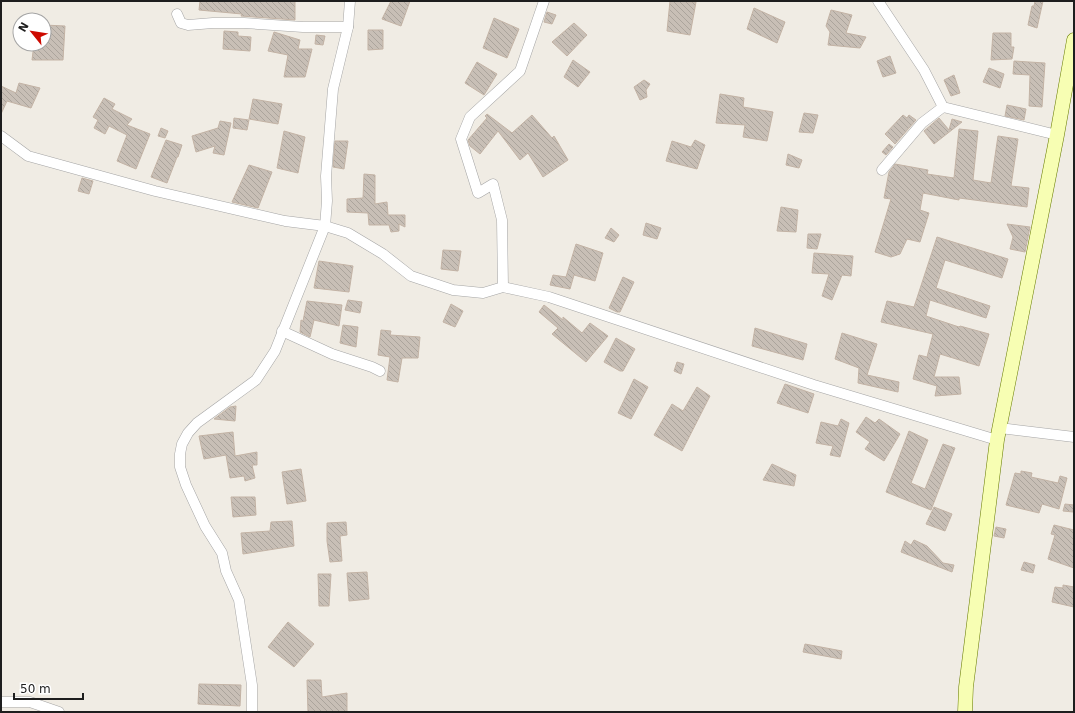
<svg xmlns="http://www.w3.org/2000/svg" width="1075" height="713" font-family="'DejaVu Sans',sans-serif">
<defs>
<pattern id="building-back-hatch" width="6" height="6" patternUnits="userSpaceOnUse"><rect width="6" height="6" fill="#c8bfb6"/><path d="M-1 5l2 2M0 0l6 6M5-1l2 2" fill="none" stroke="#aba49c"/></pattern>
</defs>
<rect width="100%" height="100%" fill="#f0ece4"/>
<g fill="url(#building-back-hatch)" stroke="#c3b3a5">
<polygon points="200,1 295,1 295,20 241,16 242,14 199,10"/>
<polygon points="391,1 410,1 401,26 382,19"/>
<polygon points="670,1 696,2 690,35 667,31"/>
<polygon points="1035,1 1043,1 1037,28 1028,25 1032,6 1034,6"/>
<polygon points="754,8 785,22 777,43 747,29"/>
<polygon points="831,10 852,15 846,33 866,37 860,48 828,45 830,32 826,26"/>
<polygon points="547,12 556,15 552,24 544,22"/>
<polygon points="494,18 519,29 507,58 483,48"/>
<polygon points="574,23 587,35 567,56 552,42"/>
<polygon points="44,25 65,26 63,60 32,60 34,44 44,44"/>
<polygon points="368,30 383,30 383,49 368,50"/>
<polygon points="224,31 238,32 238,36 251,37 250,51 223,49"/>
<polygon points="274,32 300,40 298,49 312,49 305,77 284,77 288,55 268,51"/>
<polygon points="993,33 1011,33 1011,47 1014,47 1012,59 991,60"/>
<polygon points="316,35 325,36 323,45 315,44"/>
<polygon points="890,56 896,73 883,77 877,61"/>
<polygon points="573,60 590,72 578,87 564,77"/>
<polygon points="1014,61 1045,63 1042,107 1029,106 1030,75 1013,74"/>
<polygon points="477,62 497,74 484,95 465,83"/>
<polygon points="989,68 1004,74 1000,88 983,82"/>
<polygon points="954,75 960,93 951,96 944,80"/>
<polygon points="644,80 650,84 646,90 647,97 640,100 634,87"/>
<polygon points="19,83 40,88 31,108 7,101 1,114 1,86 16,93"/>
<polygon points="720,94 744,98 743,107 773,112 767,141 743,137 745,125 716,123"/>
<polygon points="104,98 115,104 112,109 132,119 127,125 150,134 136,169 117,161 127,135 109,126 105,134 94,128 98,120 93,117"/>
<polygon points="253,99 282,104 278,124 249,119"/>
<polygon points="1007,105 1026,109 1024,120 1005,116"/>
<polygon points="804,113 818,115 813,133 799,132"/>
<polygon points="487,114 512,133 532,115 552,138 554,136 568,160 543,177 528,153 520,160 498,131 480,154 470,146 468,140 487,118 485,116"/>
<polygon points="903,115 907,118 909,115 916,120 895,144 885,134"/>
<polygon points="234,118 249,120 247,130 233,128"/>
<polygon points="939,118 949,130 952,119 962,122 934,144 924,131"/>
<polygon points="220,121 231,123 224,155 213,153 215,146 196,152 192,136 218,128"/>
<polygon points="161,128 168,131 165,138 158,136"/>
<polygon points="959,129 978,131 973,180 991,183 998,136 1018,139 1011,186 1029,188 1027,207 959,198 959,200 923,193 920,210 929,213 920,242 907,239 900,254 891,257 875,252 891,199 884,198 889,172 895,164 928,170 927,174 954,178"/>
<polygon points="284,131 305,137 298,173 277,168"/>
<polygon points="166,140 182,145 178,157 177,157 167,183 151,177"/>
<polygon points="695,140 705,145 697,169 666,161 672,141 691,147"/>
<polygon points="335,141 348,141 344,169 333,167"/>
<polygon points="889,144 893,147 886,155 882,152"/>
<polygon points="788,154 802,160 799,168 786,165"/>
<polygon points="249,165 272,172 258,208 232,202"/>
<polygon points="364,174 375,175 375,204 387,202 388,215 405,215 405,227 399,224 399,231 391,232 389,225 369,225 368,213 347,212 347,199 363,198"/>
<polygon points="82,178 93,181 89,194 78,191"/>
<polygon points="781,207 798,210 796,232 777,231"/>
<polygon points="646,223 661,228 657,239 643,235"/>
<polygon points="1007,224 1030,227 1025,252 1010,249 1013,237"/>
<polygon points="611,228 619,235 614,242 605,238"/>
<polygon points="808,234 821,234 817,249 807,248"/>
<polygon points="937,237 1008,259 1002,278 945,260 936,288 990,306 986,318 930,300 926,316 959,327 960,326 989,334 979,366 940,354 934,377 959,377 961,394 935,396 937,386 913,379 919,355 927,357 933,334 881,322 887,301 914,307"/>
<polygon points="576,244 603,253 595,281 574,275 570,289 550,285 553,275 566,277"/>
<polygon points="443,250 461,251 458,271 441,269"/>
<polygon points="814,253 853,256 851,276 842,275 832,300 822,296 829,274 812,273"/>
<polygon points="319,261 353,266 349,292 314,288"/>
<polygon points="623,277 634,282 620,312 617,312 609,308"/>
<polygon points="348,300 362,302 360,313 345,310"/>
<polygon points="307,301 342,305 339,326 314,320 310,337 300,332 301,320 303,321"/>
<polygon points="451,304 463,311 455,327 443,322"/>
<polygon points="544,305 563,320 563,317 582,333 590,323 608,336 586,362 552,334 558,328 539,312"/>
<polygon points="343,325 358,327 356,347 340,343"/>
<polygon points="755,328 807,344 803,360 752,346"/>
<polygon points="381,330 391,331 390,335 420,337 418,358 402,358 398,382 387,380 390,357 378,355"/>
<polygon points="842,333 877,344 867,375 899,382 898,392 858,383 859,368 835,359"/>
<polygon points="616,338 635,349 623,371 620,371 604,362"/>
<polygon points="677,362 684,364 681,374 674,371"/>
<polygon points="634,379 648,387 631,419 618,413"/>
<polygon points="785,384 814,394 808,413 777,403"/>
<polygon points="697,387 710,396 682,451 654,435 672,404 683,411"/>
<polygon points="236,406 235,421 214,419 230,407"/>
<polygon points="866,417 875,423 879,419 900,434 884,461 865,449 870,442 856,432"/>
<polygon points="841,419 849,423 840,457 830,455 833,446 816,443 821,422 838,426"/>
<polygon points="909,431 928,440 911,483 925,489 943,444 955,448 931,510 886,492"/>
<polygon points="233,432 235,456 257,452 257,465 252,465 255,478 245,481 244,476 230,478 226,455 204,459 199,436"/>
<polygon points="772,464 796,475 794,486 763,480"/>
<polygon points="301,469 306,501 287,504 282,472"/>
<polygon points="1021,471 1032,473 1031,477 1058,483 1060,476 1067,478 1059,509 1042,504 1039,513 1006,505 1015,473 1021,474"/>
<polygon points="231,497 255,497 256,515 233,517"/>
<polygon points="1065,504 1074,505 1073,512 1063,511"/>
<polygon points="934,507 952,514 945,531 926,524"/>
<polygon points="292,521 294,546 243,554 241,533 270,531 271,522"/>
<polygon points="346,522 347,535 340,536 342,561 330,562 327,541 327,523"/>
<polygon points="1054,525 1074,530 1074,568 1048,559 1055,535 1051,534"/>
<polygon points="996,527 1006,529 1004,538 994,536"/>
<polygon points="914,540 927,546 943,563 954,565 952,572 901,552 905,541 911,545"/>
<polygon points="1024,562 1035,565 1033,573 1021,570"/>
<polygon points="367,572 369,599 349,601 347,573"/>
<polygon points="318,574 331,574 329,606 319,606"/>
<polygon points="1063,585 1074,587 1074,607 1052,602 1055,587 1063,588"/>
<polygon points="288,622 314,644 294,667 268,647"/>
<polygon points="805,644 842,651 841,659 803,652"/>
<polygon points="307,680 321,680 322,697 347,693 347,712 308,712"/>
<polygon points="199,684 241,685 240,706 198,704"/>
</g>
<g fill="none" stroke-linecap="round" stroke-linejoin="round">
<defs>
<g id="street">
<polyline points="350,1 348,27 333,89 326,176 327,201 325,226 348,233 383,254 411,276 453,290 483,293 503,287 549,297 814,385 997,440"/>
<polyline points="878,1 924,70 943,107 1057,135"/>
<polyline points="177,14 181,23 188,25 213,23 244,23 303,27 348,27"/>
<polyline points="1,136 28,156 155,191 285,221 325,226 275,351 256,380 197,423 188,433 182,444 180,454 180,467 186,485 205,526 222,553 226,571 239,600 252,685 252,712"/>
<polyline points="882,170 922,123 943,107"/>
<polyline points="503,287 502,220 493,184 478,193 461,139 470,117 520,71 544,1"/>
<polyline points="282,331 332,354 372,367 380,371"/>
<polyline points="1000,428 1074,437"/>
<polyline points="1,702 30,702 59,712"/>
</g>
<polyline id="secondary" points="965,712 966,687 997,440 1057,135 1074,40"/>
</defs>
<use href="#street" stroke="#a5a5a5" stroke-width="11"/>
<use href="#secondary" stroke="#677b00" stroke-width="15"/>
<use href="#street" stroke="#fff" stroke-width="10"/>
<use href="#secondary" stroke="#f7feb3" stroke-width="14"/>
</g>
<rect width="1075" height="713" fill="none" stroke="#1e1e1e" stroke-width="4"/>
<g transform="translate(32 32) rotate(300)"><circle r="19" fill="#ffffff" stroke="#a5a5a5"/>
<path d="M0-3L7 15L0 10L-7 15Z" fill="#cd0a00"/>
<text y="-6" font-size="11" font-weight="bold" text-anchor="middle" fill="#1e1e1e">N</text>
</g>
<path d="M14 693v6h69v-6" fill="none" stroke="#1e1e1e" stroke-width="2"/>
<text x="20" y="693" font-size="12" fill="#1e1e1e" stroke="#ffffff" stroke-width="3" paint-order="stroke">50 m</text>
</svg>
